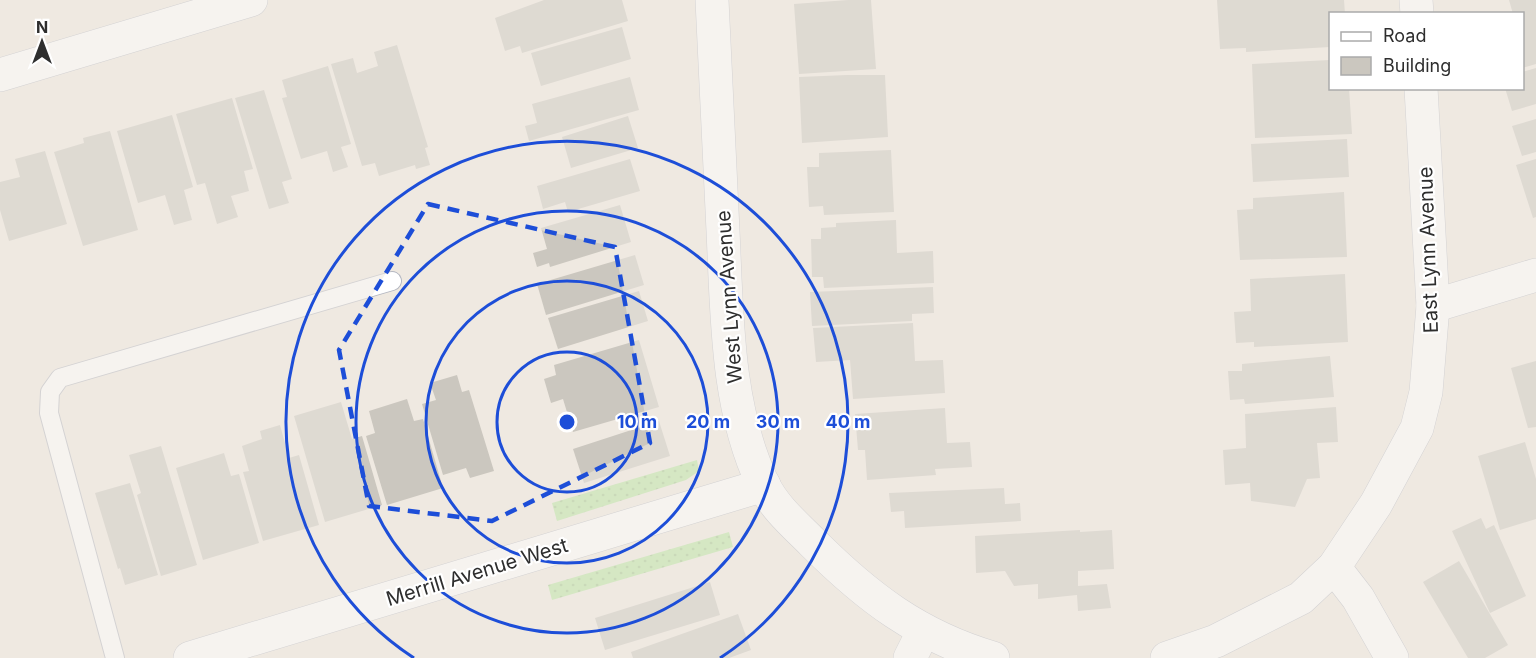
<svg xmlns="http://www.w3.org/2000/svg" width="1536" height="658" font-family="Inter,sans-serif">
<defs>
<pattern id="grass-dots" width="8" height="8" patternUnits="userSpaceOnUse" patternTransform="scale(1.5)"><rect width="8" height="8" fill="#b6e59e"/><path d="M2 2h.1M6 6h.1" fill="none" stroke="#9dc588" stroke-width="1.8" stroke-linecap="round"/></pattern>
</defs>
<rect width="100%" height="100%" fill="#efe9e1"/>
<g fill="url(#grass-dots)">
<polygon points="697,460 699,471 686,480 557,521 552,503"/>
<polygon points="729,532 733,547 552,600 548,585"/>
</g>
<g fill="#cbc7bf">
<polygon points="544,0 622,0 628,21 522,53 520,46 505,51 495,18"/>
<polygon points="848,0 871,0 876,69 799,74 794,4"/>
<polygon points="1217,0 1344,0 1345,14 1330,14 1330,47 1246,52 1246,48 1220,49"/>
<polygon points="1509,0 1536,0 1536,64 1522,68 1522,14 1513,14"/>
<polygon points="622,27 631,59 541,86 531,53"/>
<polygon points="397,45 428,147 425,148 430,165 416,169 415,165 379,176 375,163 362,166 331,64 353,58 357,73 378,66 374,52"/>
<polygon points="1330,60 1330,88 1349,88 1352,134 1255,138 1252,64"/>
<polygon points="328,66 351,144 341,147 348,167 333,172 327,151 301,159 282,98 287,97 282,80"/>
<polygon points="1536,68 1536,104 1512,111 1505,88 1522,88 1522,72"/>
<polygon points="847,75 885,75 888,137 802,143 799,77"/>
<polygon points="630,77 639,110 529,141 525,126 537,123 532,104"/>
<polygon points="264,90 292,179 282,182 289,203 269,209 235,98"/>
<polygon points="232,98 253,169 244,171 249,191 231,196 238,217 217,224 205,183 197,185 176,114"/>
<polygon points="172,115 193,187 184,190 192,220 174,225 165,195 138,203 117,131"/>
<polygon points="628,116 638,148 571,168 562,137"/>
<polygon points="1536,119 1536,152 1522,156 1512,126"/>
<polygon points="110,131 138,230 83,246 54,152 84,143 83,138"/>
<polygon points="1347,139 1349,177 1253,182 1251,144"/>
<polygon points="891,150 894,212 824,215 823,206 809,207 807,167 819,167 819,153"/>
<polygon points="45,151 67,224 9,241 0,210 0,182 20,177 15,159"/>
<polygon points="630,159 640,191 568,212 565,202 543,209 537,186"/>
<polygon points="1536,159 1536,217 1533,218 1516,165"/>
<polygon points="1344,192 1347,257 1240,260 1237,210 1253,209 1253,198"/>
<polygon points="620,205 631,242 550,267 549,263 537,267 533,253 547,249 541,228"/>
<polygon points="896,220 897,253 933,251 934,283 824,288 823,277 812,277 811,239 821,239 821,228 836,227 836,223"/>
<polygon points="635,255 644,285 546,315 537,284"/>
<polygon points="1345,274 1348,342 1254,347 1254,342 1236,343 1234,312 1251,311 1250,279"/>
<polygon points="933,287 934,313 912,314 912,321 812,326 810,292"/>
<polygon points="639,291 648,321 558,349 548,318"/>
<polygon points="913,323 915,361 943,360 945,393 853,399 850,360 816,362 813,328"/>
<polygon points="639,340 659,407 573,432 563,399 551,403 544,379 556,375 554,365"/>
<polygon points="1330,356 1334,397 1245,404 1244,399 1230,400 1228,371 1242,371 1242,364"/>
<polygon points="1536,361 1536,427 1528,428 1511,368"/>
<polygon points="457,375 462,392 469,390 494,471 470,478 466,468 443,475 422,404 436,400 430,383"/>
<polygon points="407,399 414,421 423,419 443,488 387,505 366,436 375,433 369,411"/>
<polygon points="341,402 352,439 362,436 382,505 325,522 294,416"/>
<polygon points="1336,407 1338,442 1317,443 1320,478 1307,479 1295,507 1251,501 1250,483 1225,485 1223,450 1246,448 1245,414"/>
<polygon points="945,408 947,443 970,442 972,467 935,469 936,475 867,480 865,450 858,450 855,414"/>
<polygon points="659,421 670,456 584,483 573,449"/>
<polygon points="280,425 289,458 299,455 319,525 263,541 243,472 249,471 242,446 262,439 260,431"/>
<polygon points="1525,442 1536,479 1536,519 1500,530 1478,456"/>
<polygon points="161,446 197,565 161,576 137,495 141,493 129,455"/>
<polygon points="224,453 231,476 239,474 259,543 203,560 176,468"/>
<polygon points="130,483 158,575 125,585 120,568 118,569 95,493"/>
<polygon points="1004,488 1005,504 1020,503 1021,521 905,528 904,511 891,512 889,493"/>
<polygon points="1481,518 1486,529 1494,525 1526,596 1490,613 1452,531"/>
<polygon points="1080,530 1080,532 1112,530 1114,569 1078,571 1078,586 1107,584 1111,608 1078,611 1077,595 1038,599 1038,584 1014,586 1005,571 976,573 975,536"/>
<polygon points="1459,561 1508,645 1485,658 1468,658 1423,582"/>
<polygon points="710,582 720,615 605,650 595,618"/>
<polygon points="738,614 751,650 729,658 633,658 631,652"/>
</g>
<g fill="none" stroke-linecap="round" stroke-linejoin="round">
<defs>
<polyline id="lane" points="115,658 49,413 50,392 60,378 392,281"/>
<g id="street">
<path d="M 712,0 C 716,77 720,154 723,231 C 727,314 726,407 763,484 C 774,507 795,525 812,542 C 867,597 918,636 993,658"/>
<polyline points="1416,0 1417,14"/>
<polyline points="0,75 251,0"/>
<polyline points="1433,306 1536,275"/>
<polyline points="1334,567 1358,598 1392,658"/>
<polyline points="190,658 764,485"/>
<polyline points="910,658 923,632"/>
<polyline points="1167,658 1216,641 1301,598 1334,567 1376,504 1417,428 1426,392 1433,306 1421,88"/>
</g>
</defs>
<use href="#lane" stroke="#b4b7c1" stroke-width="20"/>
<use href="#street" stroke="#b4b7c1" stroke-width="34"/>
<use href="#lane" stroke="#fff" stroke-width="18"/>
<use href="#street" stroke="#fff" stroke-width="33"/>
</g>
<path d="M0 0H1536V658H0ZM 428,204 L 615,247 L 650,443 L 492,521 L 369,506 L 339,350 Z" fill="#efe9e1" fill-opacity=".55" fill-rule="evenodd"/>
<path fill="none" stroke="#1d4ed8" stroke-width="4.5" stroke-dasharray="12 8" stroke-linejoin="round" d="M 428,204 L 615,247 L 650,443 L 492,521 L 369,506 L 339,350 Z"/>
<g fill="none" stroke="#1d4ed8" stroke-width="3">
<circle cx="567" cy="422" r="70"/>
<circle cx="567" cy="422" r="141"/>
<circle cx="567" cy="422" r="211"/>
<path d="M414 658A281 281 0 1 1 720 658"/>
</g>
<g text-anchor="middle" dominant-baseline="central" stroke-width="4.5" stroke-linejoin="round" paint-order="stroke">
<g font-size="20" fill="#2e2e2e" stroke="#fff">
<text transform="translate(1428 250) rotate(-92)">East Lynn Avenue</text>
<text transform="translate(729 297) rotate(-94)">West Lynn Avenue</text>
<text transform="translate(477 572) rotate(-17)">Merrill Avenue West</text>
</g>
</g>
<circle cx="567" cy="422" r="9" fill="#1d4ed8" stroke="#fff" stroke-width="3"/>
<g font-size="18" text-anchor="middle" font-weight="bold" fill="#1d4ed8" stroke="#fff" stroke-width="4.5" stroke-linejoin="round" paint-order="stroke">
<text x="637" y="428">10 m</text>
<text x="708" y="428">20 m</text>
<text x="778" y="428">30 m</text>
<text x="848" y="428">40 m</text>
</g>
<rect x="1329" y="12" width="195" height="78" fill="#ffffff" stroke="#ababab" stroke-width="1.5"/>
<rect x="1341" y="32" width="30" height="9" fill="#ffffff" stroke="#ababab" stroke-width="1.5"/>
<text x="1383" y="42" font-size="18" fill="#2e2e2e">Road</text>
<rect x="1341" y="57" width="30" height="18" fill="#cbc7bf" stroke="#ababab" stroke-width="1.5"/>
<text x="1383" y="72" font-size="18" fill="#2e2e2e">Building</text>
<g transform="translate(42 42)" stroke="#ffffff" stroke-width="4.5" paint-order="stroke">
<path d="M0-4.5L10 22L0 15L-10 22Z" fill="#2e2e2e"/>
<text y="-9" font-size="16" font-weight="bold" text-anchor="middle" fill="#2e2e2e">N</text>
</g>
</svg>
